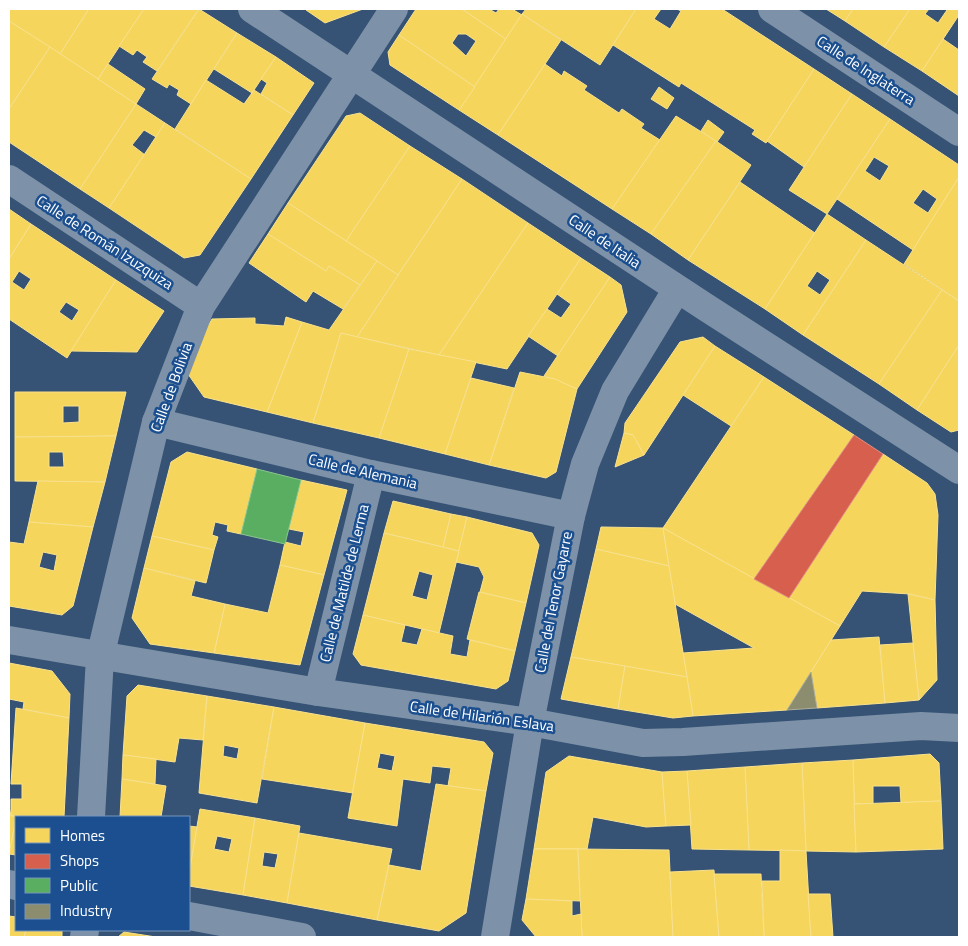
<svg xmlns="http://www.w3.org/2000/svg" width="968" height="946" font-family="'Titillium Web',sans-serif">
<rect width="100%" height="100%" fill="#365274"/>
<g fill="#f6d55c" stroke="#f9e28d" fill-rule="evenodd">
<polygon points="9,9 89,9 60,54 9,21"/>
<polygon points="89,9 144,9 98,79 60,54"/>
<polygon points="144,9 199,9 157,71 143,62 147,57 137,50 133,55 119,46"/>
<polygon points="199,9 237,33 191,104 177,95 179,90 169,84 167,88 152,79"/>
<polygon points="307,9 363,9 325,23 306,10"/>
<path d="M 416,9 L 462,9 L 506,39 L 475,87 L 399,35 ZM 458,34 L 466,34 L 476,41 L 466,56 L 452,43 Z"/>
<polygon points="462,9 489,9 496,13 499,9 512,9 522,15 506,39"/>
<polygon points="526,9 636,9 600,65 522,14"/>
<polygon points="636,9 661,9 654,19 670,29 681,11 677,9 722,9 814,69 766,143 752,134 755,130 681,83 679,87 613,45"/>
<polygon points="826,9 853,9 845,21"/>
<polygon points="853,9 910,9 884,47 845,21"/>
<polygon points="910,9 929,9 925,14 938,23 947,10 945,9 959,9 959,15 922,71 884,47"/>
<polygon points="522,14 561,40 498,135 459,110"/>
<polygon points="9,21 50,47 9,109"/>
<polygon points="237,33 276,57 252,93 214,69"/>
<polygon points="399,35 475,87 459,110 390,65 388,52"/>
<polygon points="943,39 959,50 959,96 922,71"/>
<polygon points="50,47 136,104 80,189 9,142 9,109"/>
<polygon points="276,57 314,83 293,115 261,94 267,83 261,79"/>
<polygon points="108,64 145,89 136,104 98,79"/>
<polygon points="545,64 562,76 564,71 587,86 584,90 619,113 622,109 644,124 641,128 660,140 612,209 498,135"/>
<polygon points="814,69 852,94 804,167 767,141"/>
<polygon points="206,80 244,104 254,90 293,115 251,179 175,129"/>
<polygon points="659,87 674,98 667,109 651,99"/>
<polygon points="852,94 890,119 827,214 789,190"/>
<polygon points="136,104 165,123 156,137 144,130 132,145 145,155 109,208 80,189"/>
<polygon points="360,113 410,146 346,241 288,203 346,116"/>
<polygon points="676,116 716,141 651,234 612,209"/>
<path d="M 890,119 L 959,165 L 959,177 L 913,250 L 837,199 ZM 874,157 L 889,166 L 880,181 L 865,171 ZM 923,189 L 937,199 L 928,213 L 913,203 Z"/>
<polygon points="708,120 724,132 717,142 701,131"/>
<polygon points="165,123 251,179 200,255 184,258 109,208"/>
<polygon points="716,141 751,165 688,260 651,234"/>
<polygon points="410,146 462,179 398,275 346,241"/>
<polygon points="959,177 959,301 904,264"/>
<polygon points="462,179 528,223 439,355 357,337"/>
<polygon points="740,182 815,233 765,309 688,260"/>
<polygon points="288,203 377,261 360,285 329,266 326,271 268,234"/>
<polygon points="9,209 31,224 9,259"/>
<path d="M 827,214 L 866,240 L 803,335 L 765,309 ZM 817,271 L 830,280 L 820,295 L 807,286 Z"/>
<polygon points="528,223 581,258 507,369 439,355"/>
<path d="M 31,224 L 116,280 L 67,358 L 9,319 L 9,259 ZM 19,271 L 31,279 L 24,290 L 12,282 ZM 66,302 L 79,310 L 72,321 L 59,312 Z"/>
<polygon points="268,234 326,271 329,266 360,285 343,309 313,291 306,302 249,263"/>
<polygon points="866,240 942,290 879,384 803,335"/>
<polygon points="581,258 610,277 558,356 528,336 547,309 561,318 571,304 557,294"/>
<polygon points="377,261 398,275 357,337 341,333 313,423 267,412 302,322 329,330"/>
<polygon points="610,277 621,285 627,312 577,389 544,376"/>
<polygon points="116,280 164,311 137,352 71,351"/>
<polygon points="942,290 959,301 959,345 917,410 879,384"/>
<polygon points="286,317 302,322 267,412 204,397 188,374 199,340 212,319 255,318 255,324 284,326"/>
<polygon points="341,333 409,349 379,438 313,423"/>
<polygon points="703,337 715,346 644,455 633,435 624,433 625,423 680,342"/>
<polygon points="959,345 959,430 951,432 917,410"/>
<polygon points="715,346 764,377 731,426 683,395"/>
<polygon points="409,349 476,362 445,454 379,438"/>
<polygon points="520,372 555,379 577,389 556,472 546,478 489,465"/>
<polygon points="764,377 854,435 754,579 663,528"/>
<polygon points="471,378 514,388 489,465 445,454"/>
<path d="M 15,392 L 126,392 L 116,436 L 15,437 ZM 63,406 L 79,406 L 79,422 L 63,423 Z"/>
<polygon points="624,433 633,435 644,455 615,467"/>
<path d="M 116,436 L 105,482 L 15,481 L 15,437 ZM 49,452 L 63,452 L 64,467 L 49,467 Z"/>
<polygon points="187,452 257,469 241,534 227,531 228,525 215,522 212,535 218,537 214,550 152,536 171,462"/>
<polygon points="883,454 927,483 935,494 938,515 935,600 910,594 862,591 840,626 789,598"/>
<polygon points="301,480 347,490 324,575 280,565 285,542 301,546 304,532 289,529"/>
<polygon points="38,481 105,482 93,527 29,522"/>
<polygon points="393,501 451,514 443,547 384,533"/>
<polygon points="451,514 467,517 459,551 443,547"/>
<polygon points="467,517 532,533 539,545 526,603 480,592 484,577 479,567 456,562"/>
<path d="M 29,522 L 93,527 L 73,606 L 62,615 L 9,606 L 9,542 L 24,544 ZM 43,552 L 57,555 L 54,571 L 39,567 Z"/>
<polygon points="601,527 663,528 669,566 596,549"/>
<polygon points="663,528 840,626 787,710 693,716 683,653 754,648 675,604"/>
<path d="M 384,533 L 459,551 L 439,633 L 363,615 ZM 419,571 L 433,575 L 427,600 L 412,596 Z"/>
<polygon points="152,536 214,550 206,583 144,568"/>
<polygon points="596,549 669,566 687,677 571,657"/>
<polygon points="280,565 324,575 300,665 214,653 225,604 268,613"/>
<polygon points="144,568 195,581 191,596 225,604 214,653 150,644 132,618"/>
<polygon points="479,592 526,603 515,651 467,639"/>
<polygon points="908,594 935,600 937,680 919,700"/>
<polygon points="363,615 405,625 401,642 417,645 422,629 453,636 450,654 467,657 470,640 515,651 508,681 496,689 361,665 353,654"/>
<polygon points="879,637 885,703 817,708 811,672 831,640"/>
<polygon points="913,643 919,700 885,703 880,645"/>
<polygon points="571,657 625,666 618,709 561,699"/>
<polygon points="9,663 52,671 70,694 69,718 23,709 24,702 9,699"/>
<polygon points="625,666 687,677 693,716 673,718 618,709"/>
<polygon points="138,685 207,696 203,740 179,738 175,762 123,755 127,696"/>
<path d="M 207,696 L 274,707 L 257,803 L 199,793 ZM 224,745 L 239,748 L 237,759 L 223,756 Z"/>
<polygon points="274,707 365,723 353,793 262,779"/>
<polygon points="16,708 69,718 64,817 11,816 11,799 22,799 22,784 11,784"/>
<path d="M 365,723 L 484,742 L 493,753 L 486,791 L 448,786 L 451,768 L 432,766 L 430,783 L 403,779 L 397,826 L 348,818 ZM 380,753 L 395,756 L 392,771 L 377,768 Z"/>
<polygon points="930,754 939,763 941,801 901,803 900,786 873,786 873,804 854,804 853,760"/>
<polygon points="123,755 156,759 155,784 122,779"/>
<polygon points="569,756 662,772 666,826 646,827 593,817 587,849 534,849 546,772"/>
<polygon points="853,760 856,852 806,851 802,763"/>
<polygon points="802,763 806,851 749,850 745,767"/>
<polygon points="745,767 749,850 692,849 687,771"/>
<polygon points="687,771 691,825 666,826 662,772"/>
<polygon points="122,779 166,786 161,817 120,817"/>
<polygon points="436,784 486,791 466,913 439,931 377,920 389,865 421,871"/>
<polygon points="941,801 943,849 856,852 854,804"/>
<polygon points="9,807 11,816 17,816 9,854"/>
<path d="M 200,809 L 255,818 L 243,895 L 189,886 L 189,873 ZM 217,836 L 232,839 L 229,852 L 214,849 Z"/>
<polygon points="16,818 16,855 9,854"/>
<path d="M 255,818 L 300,826 L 287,903 L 243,895 ZM 264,852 L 278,854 L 275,868 L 262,866 Z"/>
<polygon points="189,826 197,827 189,873"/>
<polygon points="299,833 392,849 377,920 287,903"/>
<polygon points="534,849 578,849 580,901 526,899"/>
<polygon points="578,849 669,850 673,937 582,937"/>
<polygon points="780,850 806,851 811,937 764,937 762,881 780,881"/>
<polygon points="714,870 719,937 673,937 670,872"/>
<polygon points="714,874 761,874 764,937 719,937"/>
<polygon points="808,894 830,894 833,937 811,937"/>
<polygon points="526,899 572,901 572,916 581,914 582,937 536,937 522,920"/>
<polygon points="9,916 16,917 16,930 26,930 24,937 9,937"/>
<polygon points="26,930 62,930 62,937 24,937"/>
<polygon points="124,932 156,937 118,937"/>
</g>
<polygon fill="#d6604d" stroke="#e29082" points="854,435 883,454 789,598 754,579"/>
<polygon fill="#5aae61" stroke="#8cc690" points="257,469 301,480 285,544 241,534"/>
<polygon fill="#8c8c6e" stroke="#aeae9a" points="811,672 817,708 787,710"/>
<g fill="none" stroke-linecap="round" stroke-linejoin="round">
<g stroke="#7d92a8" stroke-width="28">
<polyline points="252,9 707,308 959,470"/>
<polyline points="772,9 959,132"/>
<polyline points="9,179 201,306"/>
<polyline points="156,422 371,474 571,516"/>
<polyline points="9,640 318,692 530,722 643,743 683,742 921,726 959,728"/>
<polyline points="318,692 371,474"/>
<polyline points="91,817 100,657 156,422 201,306 394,9"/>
<polyline points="9,884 16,886"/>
<polyline points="189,916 302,937"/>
<polyline points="84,937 85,930"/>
<polyline points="495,937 530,722 571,516 585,464 615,391 677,289"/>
</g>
</g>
<g text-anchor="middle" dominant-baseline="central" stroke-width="5" stroke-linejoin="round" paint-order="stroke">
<g font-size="15" fill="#fff" stroke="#1b4f8f">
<text transform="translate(866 70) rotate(33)">Calle de Inglaterra</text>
<text transform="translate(605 241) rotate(34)">Calle de Italia</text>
<text transform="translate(105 242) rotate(33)">Calle de Román Izuzquiza</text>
<text transform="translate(171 387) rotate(-70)">Calle de Bolivia</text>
<text transform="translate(363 471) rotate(13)">Calle de Alemania</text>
<text transform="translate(344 583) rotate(-76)">Calle de Matilde de Lerma</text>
<text transform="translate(553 602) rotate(-79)">Calle del Tenor Gayarre</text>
<text transform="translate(482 716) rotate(8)">Calle de Hilarión Eslava</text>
</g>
</g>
<rect width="968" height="946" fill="none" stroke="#ffffff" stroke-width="20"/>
<rect x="15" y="816" width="175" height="115" fill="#1b4f8f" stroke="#7695bc"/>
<rect x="25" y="828" width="25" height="15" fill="#f6d55c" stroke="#7695bc"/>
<text x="60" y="841" font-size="15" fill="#ffffff">Homes</text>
<rect x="25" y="854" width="25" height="15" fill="#d6604d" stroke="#7695bc"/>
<text x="60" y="866" font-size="15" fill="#ffffff">Shops</text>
<rect x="25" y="878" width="25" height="15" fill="#5aae61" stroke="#7695bc"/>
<text x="60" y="891" font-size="15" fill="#ffffff">Public</text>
<rect x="25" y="904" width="25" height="15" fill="#8c8c6e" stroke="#7695bc"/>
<text x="60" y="916" font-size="15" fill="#ffffff">Industry</text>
</svg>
